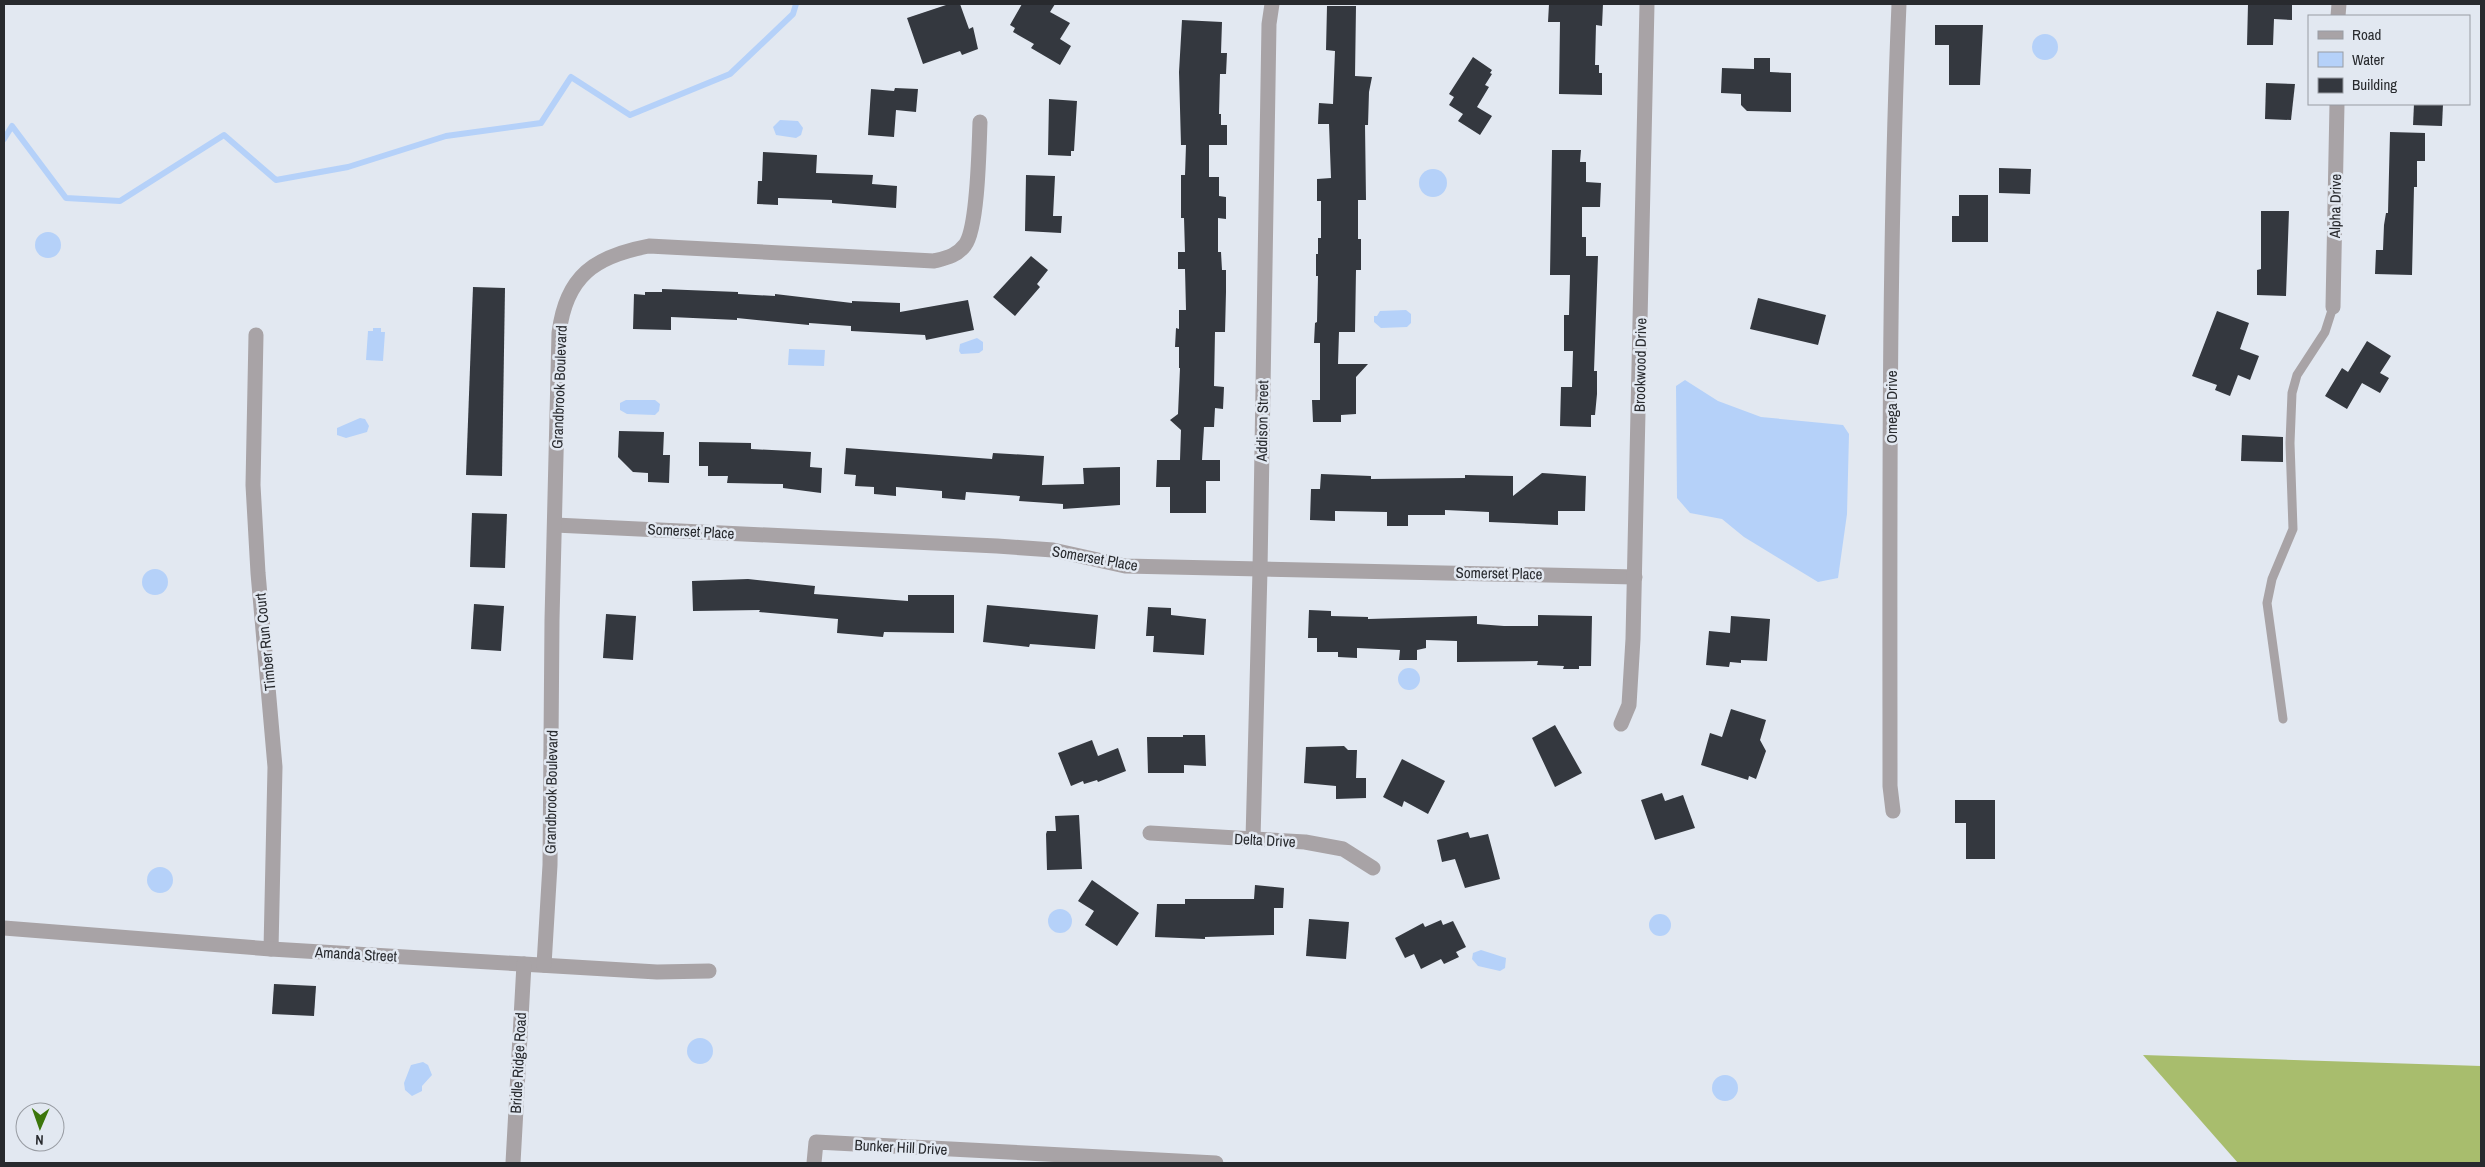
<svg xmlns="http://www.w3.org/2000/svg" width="2485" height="1167" font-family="'Archivo Narrow',sans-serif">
<rect width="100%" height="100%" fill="#e2e8f1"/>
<polygon fill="#a8bd6d" points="2143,1055 2481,1066 2481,1163 2238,1163"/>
<g fill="#b5d1f9">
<circle cx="2045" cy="47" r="13"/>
<polygon points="780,120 798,121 803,128 801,135 796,138 776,135 773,127"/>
<circle cx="1433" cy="183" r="14"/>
<circle cx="48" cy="245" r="13"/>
<polygon points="1406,310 1411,314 1411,323 1407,327 1381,328 1374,322 1374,316 1377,316 1380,311"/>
<polygon points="373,328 381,328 381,332 385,332 383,361 366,360 368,331 373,331"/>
<polygon points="977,338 983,342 983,350 979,353 961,354 959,351 960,344"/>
<polygon points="789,349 825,350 824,366 788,365"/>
<polygon points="1685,380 1718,401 1761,417 1843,425 1849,434 1847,514 1838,578 1818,582 1744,537 1722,519 1690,513 1677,498 1676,386"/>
<polygon points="626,400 655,400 660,404 659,411 655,415 627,414 620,410 620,403"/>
<polygon points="360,418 365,419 369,426 367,432 346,438 337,435 337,428"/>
<circle cx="155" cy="582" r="13"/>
<circle cx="1409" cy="679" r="11"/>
<circle cx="160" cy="880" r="13"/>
<circle cx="1060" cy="921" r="12"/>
<circle cx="1660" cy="925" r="11"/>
<polygon points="1481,950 1506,958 1505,968 1500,971 1478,966 1472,959 1473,953"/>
<circle cx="700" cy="1051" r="13"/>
<polygon points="423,1062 428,1065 432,1075 422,1086 422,1091 412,1096 405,1090 404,1083 411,1065"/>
<circle cx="1725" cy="1088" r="13"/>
</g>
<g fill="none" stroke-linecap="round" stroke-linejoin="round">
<polyline stroke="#b5d1f9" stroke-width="6" points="4,139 12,126 66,198 120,201 224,135 276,180 348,167 446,136 541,123 571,77 630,115 730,74 793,14 796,4"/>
</g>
<g fill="#34383f">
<polygon points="949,4 960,4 969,29 973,27 978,49 962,55 960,51 923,64 907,18"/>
<polygon points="1022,4 1055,4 1050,12 1070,23 1060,39 1071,46 1060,65 1031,48 1034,44 1013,32 1015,28 1010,25"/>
<polygon points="1549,4 1603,4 1602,26 1596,25 1595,65 1599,65 1599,73 1602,73 1602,95 1559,94 1560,22 1548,22"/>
<polygon points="2248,4 2292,4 2292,20 2274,19 2273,45 2247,45"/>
<polygon points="1327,6 1356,6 1355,76 1372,77 1369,92 1368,125 1365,125 1366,200 1358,200 1358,239 1361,239 1361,270 1356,270 1355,332 1339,332 1338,364 1368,364 1356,377 1356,414 1341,415 1341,422 1313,422 1312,400 1320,400 1320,343 1314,343 1315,323 1317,322 1318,276 1316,276 1316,254 1318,254 1318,238 1321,238 1321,201 1317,201 1317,179 1331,178 1329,124 1318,124 1319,103 1333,104 1335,51 1326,50"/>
<polygon points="1182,20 1222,22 1221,53 1227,53 1226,74 1220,74 1219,114 1221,114 1221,125 1227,125 1227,145 1209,145 1209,177 1219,177 1219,196 1226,197 1226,219 1218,218 1218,252 1221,252 1222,270 1226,270 1226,292 1225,332 1215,332 1214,386 1224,387 1223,409 1215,408 1214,427 1204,427 1202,460 1220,460 1220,481 1206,481 1206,513 1170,513 1170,487 1156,487 1157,460 1180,460 1181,430 1170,420 1178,414 1180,368 1179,368 1179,347 1175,347 1176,328 1179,329 1179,310 1186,310 1185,269 1178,269 1178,252 1185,252 1184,218 1181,218 1181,175 1185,175 1186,145 1181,145 1179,72"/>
<polygon points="1935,25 1983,25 1980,85 1949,85 1949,45 1935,45"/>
<polygon points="1473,57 1492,70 1490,73 1492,74 1485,85 1489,87 1477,107 1492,116 1480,135 1458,121 1463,114 1449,105 1454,97 1449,94"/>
<polygon points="1754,58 1770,58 1770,72 1791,73 1791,112 1747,111 1741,105 1741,94 1721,93 1722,68 1754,69"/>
<polygon points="2266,83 2295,84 2291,120 2265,119"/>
<polygon points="895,88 918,89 916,112 896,110 894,137 868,135 871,89 894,91"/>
<polygon points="1049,99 1077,101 1074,151 1071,151 1071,156 1048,155"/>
<polygon points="2414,104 2443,104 2442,126 2413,125"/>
<polygon points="2390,132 2425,133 2425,161 2417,161 2417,187 2414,187 2412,275 2375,274 2376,250 2383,250 2384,225 2386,213 2388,213"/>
<polygon points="1552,150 1581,150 1580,162 1586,162 1586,182 1601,183 1600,207 1582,207 1582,237 1586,237 1586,256 1598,256 1594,371 1597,371 1597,394 1595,415 1591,415 1591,427 1560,426 1561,387 1572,387 1573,351 1564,351 1564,315 1569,315 1570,275 1550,275"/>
<polygon points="763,152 817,155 816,173 873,175 872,184 897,186 896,208 832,203 832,200 778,198 778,205 757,204 758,181 762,181"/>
<polygon points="1999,168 2031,169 2030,194 1999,193"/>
<polygon points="1026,175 1055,176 1053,216 1062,216 1061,233 1025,231"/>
<polygon points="1959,195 1988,195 1988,242 1952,242 1952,216 1959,216"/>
<polygon points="2261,211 2289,211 2286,296 2257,295 2257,270 2261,269"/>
<polygon points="1031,256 1048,270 1037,284 1040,287 1015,316 993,297"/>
<polygon points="473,287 505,288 502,476 466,475"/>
<polygon points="662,289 738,292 738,294 775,296 775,294 852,303 852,301 900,303 900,312 968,300 974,330 926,340 925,335 851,331 851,326 809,323 809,325 737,318 737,320 671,317 671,330 633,329 634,294 645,295 645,292 662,292"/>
<polygon points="1758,298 1826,315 1818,345 1750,329"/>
<polygon points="2217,311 2249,323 2240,349 2259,356 2250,380 2238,375 2230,396 2215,390 2217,385 2192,376"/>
<polygon points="2367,341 2391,356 2380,373 2389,378 2380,393 2362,383 2347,409 2325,396 2342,368 2348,372"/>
<polygon points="619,431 664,432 663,455 670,455 669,483 648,482 648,473 633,472 618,457"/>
<polygon points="2242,435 2283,437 2283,462 2241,461"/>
<polygon points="699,442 751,443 751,449 811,452 810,467 822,468 821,493 783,488 783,484 727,483 728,476 708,476 708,466 699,466"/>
<polygon points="846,448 992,459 993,453 1044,456 1042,485 1084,484 1083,468 1120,467 1120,505 1063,509 1063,504 1019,501 1020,496 966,492 965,500 942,498 942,491 896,487 896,496 874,494 874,487 855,486 856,475 844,474"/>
<polygon points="1542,473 1586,476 1585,511 1558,511 1558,525 1489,522 1489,512 1445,510 1445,515 1408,515 1408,526 1387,526 1387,512 1335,511 1335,521 1310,520 1311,489 1320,489 1321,474 1371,476 1371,479 1465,478 1465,475 1513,476 1513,496"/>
<polygon points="472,513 507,514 505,568 470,567"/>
<polygon points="748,579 815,586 814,594 908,601 908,595 954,595 954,633 884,632 883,637 837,633 838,619 759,612 760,610 693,611 692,581"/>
<polygon points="474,604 504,606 501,651 471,649"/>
<polygon points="987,605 1098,615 1095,649 1030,644 1029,647 983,642"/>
<polygon points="1148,607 1171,608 1171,615 1206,619 1204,655 1153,652 1154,636 1146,636"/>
<polygon points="1309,610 1331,611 1331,616 1368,617 1368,619 1477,616 1477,624 1504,626 1538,626 1538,615 1592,616 1591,666 1579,666 1579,669 1563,669 1564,666 1537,665 1538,661 1457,662 1457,641 1426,640 1426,648 1417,650 1417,660 1399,660 1400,650 1357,648 1357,658 1338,657 1338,652 1317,652 1317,638 1308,638"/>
<polygon points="606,614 636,616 633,660 603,658"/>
<polygon points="1731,616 1770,619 1767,661 1741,660 1741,663 1730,662 1729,667 1706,665 1709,631 1730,633"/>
<polygon points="1731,709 1766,720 1760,740 1766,751 1756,779 1749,776 1748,780 1701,765 1710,733 1722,737"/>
<polygon points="1555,725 1582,773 1555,787 1532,738"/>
<polygon points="1183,735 1205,735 1206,766 1184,765 1184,773 1148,773 1147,737 1183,737"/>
<polygon points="1092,740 1098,756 1118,748 1126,771 1098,782 1097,780 1084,784 1083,781 1071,786 1058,753"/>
<polygon points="1344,746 1348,750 1357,750 1356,778 1366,778 1366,798 1336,799 1336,786 1304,783 1306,747"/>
<polygon points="1402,759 1445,781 1428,814 1404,801 1402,807 1383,797"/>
<polygon points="1662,793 1665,801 1683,795 1695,828 1655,840 1641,800"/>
<polygon points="1955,800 1995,800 1995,859 1966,859 1966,823 1955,823"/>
<polygon points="1079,815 1082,869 1047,870 1046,834 1047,831 1056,831 1055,816"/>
<polygon points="1468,832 1470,838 1488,834 1500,879 1465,888 1455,859 1442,862 1437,840"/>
<polygon points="1092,880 1139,913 1117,946 1085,925 1094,911 1078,901"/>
<polygon points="1255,885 1284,888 1283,908 1274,908 1274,935 1205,937 1205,939 1155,937 1157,904 1185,904 1185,899 1254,899"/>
<polygon points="1309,919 1349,922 1346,959 1306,956"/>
<polygon points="1441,920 1443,925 1453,921 1466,947 1456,952 1459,957 1444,964 1441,959 1421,969 1414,954 1405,958 1395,938 1423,923 1425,927"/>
<polygon points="274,984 316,986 314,1016 272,1014"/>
</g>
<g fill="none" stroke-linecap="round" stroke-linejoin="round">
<polyline stroke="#a8a3a6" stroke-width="9" points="2283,719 2267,603 2272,579 2293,529 2290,443 2292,393 2297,375 2325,332 2333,307"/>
<g stroke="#a8a3a6" stroke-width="15">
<polyline points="2338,16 2339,4"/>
<polyline points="2333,307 2337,104"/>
<polyline points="256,335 253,485 258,573 275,767 271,949"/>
<polyline points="555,525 997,546 1053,550 1125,566 1635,577"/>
<polyline points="1621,724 1629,705 1633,639 1647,4"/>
<path d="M 1893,811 L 1890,786 C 1890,525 1888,264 1899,4"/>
<polyline points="1150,833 1305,842 1343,849 1373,868"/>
<polyline points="1253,839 1260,570 1269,24 1272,4"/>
<polyline points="4,928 271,949 657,972 709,971"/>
<path d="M 544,965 L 550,865 L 552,620 L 559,333 C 566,276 595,256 649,246 L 934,261 C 946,258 957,256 965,245 C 978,228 979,147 980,122"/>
<polyline points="513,1163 524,964"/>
<polyline points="814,1163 816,1142 1216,1163"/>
</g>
</g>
<g text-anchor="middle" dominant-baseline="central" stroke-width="5" stroke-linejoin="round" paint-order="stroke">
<g font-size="15" fill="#282a2e" stroke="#e2e8f1">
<text transform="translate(2335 206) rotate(-89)">Alpha Drive</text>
<text transform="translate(1640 365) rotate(-89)">Brookwood Drive</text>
<text transform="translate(559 387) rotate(-88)">Grandbrook Boulevard</text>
<text transform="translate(1891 407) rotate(-90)">Omega Drive</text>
<text transform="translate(1262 421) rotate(-89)">Addison Street</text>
<text transform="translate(691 531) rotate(3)">Somerset Place</text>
<text transform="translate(1095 558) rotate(10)">Somerset Place</text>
<text transform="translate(1499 573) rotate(1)">Somerset Place</text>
<text transform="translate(265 642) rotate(-96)">Timber Run Court</text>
<text transform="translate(551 792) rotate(-89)">Grandbrook Boulevard</text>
<text transform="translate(1265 840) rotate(3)">Delta Drive</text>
<text transform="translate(356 954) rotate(3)">Amanda Street</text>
<text transform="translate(518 1063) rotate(-87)">Bridle Ridge Road</text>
<text transform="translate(901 1147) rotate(3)">Bunker Hill Drive</text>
</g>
</g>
<rect width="2485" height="1167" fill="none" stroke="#282a2e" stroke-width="10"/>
<rect x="2308" y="15" width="162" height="90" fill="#e2e8f1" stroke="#989ca3"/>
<rect x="2318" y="31" width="25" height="8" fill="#a8a3a6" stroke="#989ca3"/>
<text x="2352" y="40" font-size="15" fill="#282a2e">Road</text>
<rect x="2318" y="52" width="25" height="15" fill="#b5d1f9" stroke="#989ca3"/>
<text x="2352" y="65" font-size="15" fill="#282a2e">Water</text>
<rect x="2318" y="78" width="25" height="15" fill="#34383f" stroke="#989ca3"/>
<text x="2352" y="90" font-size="15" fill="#282a2e">Building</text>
<g transform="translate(40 1127) rotate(182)"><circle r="24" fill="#e2e8f1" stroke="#989ca3"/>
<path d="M0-4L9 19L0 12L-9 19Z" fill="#3c760b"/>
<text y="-8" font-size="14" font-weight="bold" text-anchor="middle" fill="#282a2e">N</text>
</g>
</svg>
